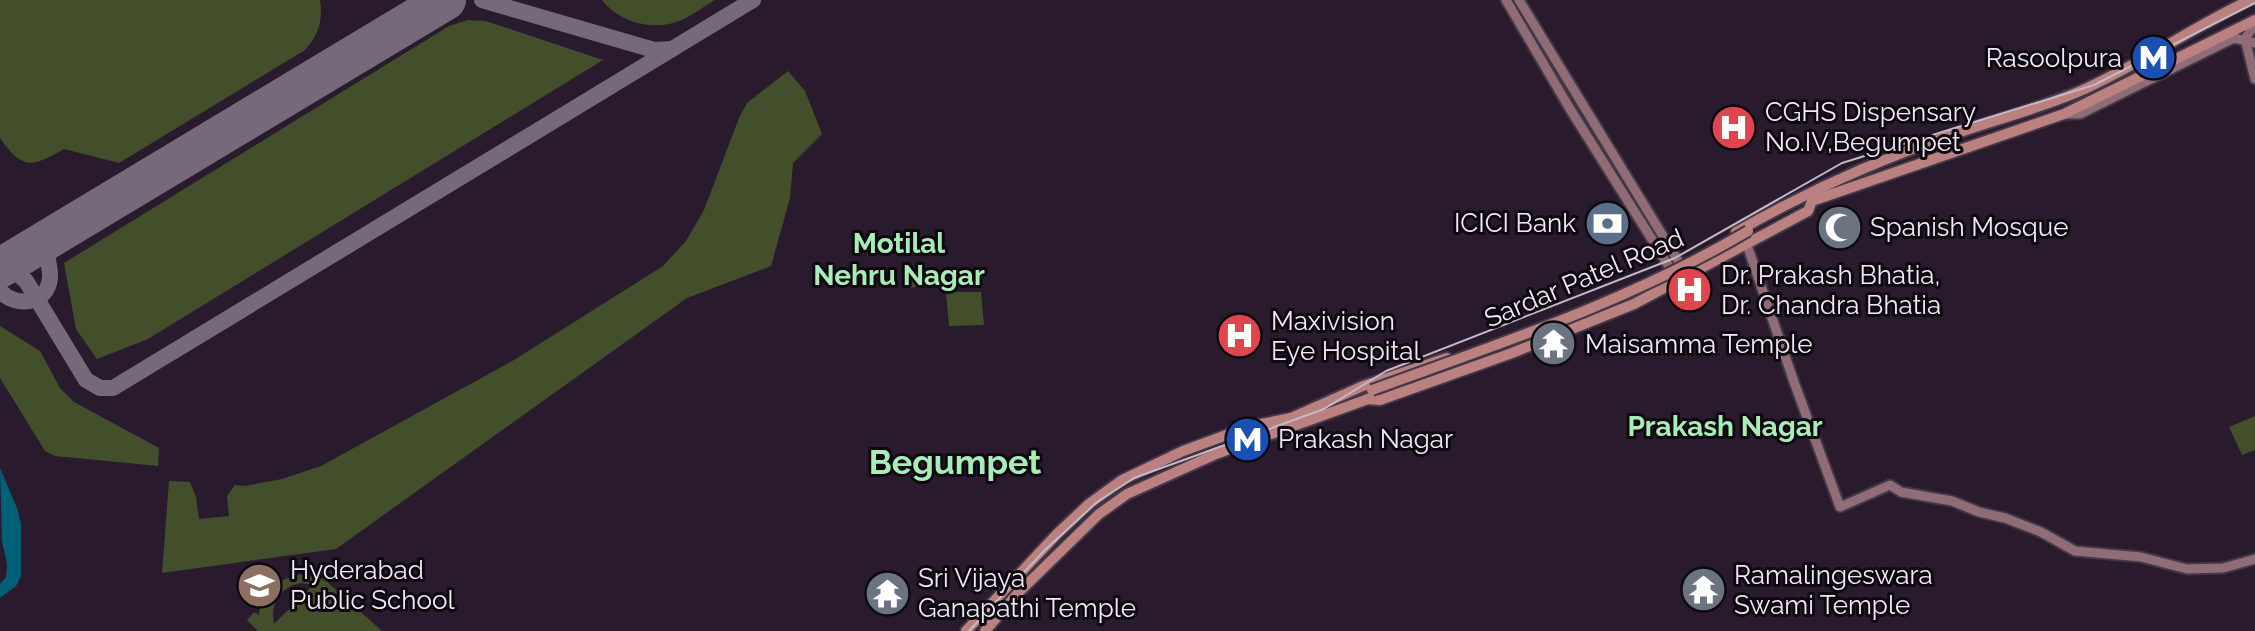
<svg xmlns="http://www.w3.org/2000/svg" width="2255" height="631" font-family="Raleway,sans-serif">
<rect width="100%" height="100%" fill="#291b2d"/>
<g fill="#424f2a" fill-rule="evenodd">
<path d="M 0,0 L 320,0 C 323,20 319,35 305,50 L 119,163 L 64,149 C 32,167 23,171 0,138 Z"/>
<path d="M 602,0 L 715,0 C 704,6 693,15 682,20 C 654,32 620,23 602,0 Z"/>
<polygon points="468,20 486,21 603,60 148,339 97,359 76,329 64,263 449,26"/>
<polygon points="788,71 805,91 822,134 793,163 790,198 771,266 687,298 336,549 162,573 169,481 190,482 196,497 199,519 229,516 227,496 235,485 245,486 282,479 321,466 514,360 663,266 686,241 704,210 739,118 747,103"/>
<polygon points="937,272 938,285 908,288 906,274"/>
<polygon points="946,292 981,292 984,325 949,326"/>
<polygon points="0,326 40,351 60,388 74,402 159,448 158,466 55,456 45,451 0,378"/>
<polygon points="2255,416 2255,450 2242,455 2229,427"/>
<path d="M 303,574 L 324,579 L 382,631 L 258,631 L 247,620 L 254,612 L 259,615 C 261,590 280,578 303,574 ZM 301,583 L 313,585 L 274,624 C 270,603 280,587 301,583 Z"/>
</g>
<polygon fill="#006078" points="0,468 17,508 21,524 21,576 16,586 0,598 0,584 6,577 7,564 2,541"/>
<g fill="none" stroke-linecap="round" stroke-linejoin="round">
<g stroke="#766a7a" stroke-width="16">
<polyline points="482,0 654,50 672,49"/>
<polyline points="418,17 427,0"/>
<polyline points="0,260 9,252 60,232"/>
<polyline points="0,270 14,271 26,281 86,380 100,388 113,388 753,0"/>
<path d="M 0,291 C 16,308 47,305 50,278 C 51,269 46,261 49,252 C 51,243 57,237 63,230"/>
</g>
<polyline stroke="#766a7a" stroke-width="40" points="0,268 446,0"/>
<defs>
<g id="secondary">
<polyline points="1506,0 1570,109 1670,268"/>
<polyline points="1519,0 1680,264"/>
<polyline points="2253,27 2245,39 2255,79"/>
<polyline points="2065,114 2080,114 2234,38 2255,43"/>
<polyline points="1747,245 1794,382 1840,507 1890,485 1901,492 1952,501 1979,512 2005,518 2041,532 2075,551 2141,557 2187,569 2223,568 2255,559"/>
</g>
<g id="primary">
<path d="M 1736,232 C 1803,194 1872,162 1946,137 C 1990,121 2035,110 2078,92 C 2138,66 2191,28 2250,0"/>
<polyline points="1367,399 1380,400 1512,353 1634,304 1808,211 1812,201 2064,114 2255,20"/>
<polyline points="966,631 1057,534 1089,504 1122,480 1183,451 1251,426 1291,418 1363,386 1447,358"/>
<polyline points="985,631 1018,593 1099,514 1127,494 1216,454 1371,398"/>
</g>
</defs>
<use href="#secondary" stroke="#423846" stroke-width="13"/>
<use href="#primary" stroke="#423846" stroke-width="14"/>
<use href="#secondary" stroke="#906c76" stroke-width="9"/>
<use href="#primary" stroke="#bb8181" stroke-width="10"/>
<polyline stroke="#c4b9c7" stroke-width="2" points="969,631 1045,550 1097,502 1134,478 1324,409 1386,371 1675,258 1842,163 2094,85 2255,3"/>
<defs>
<path id="primary-bridge" d="M 1372,390 C 1501,343 1630,301 1748,231"/>
</defs>
<use href="#primary-bridge" stroke="#423846" stroke-width="14" stroke-linecap="butt"/>
<use href="#primary-bridge" stroke="#bb8181" stroke-width="10"/>
</g>
<defs>
<symbol id="metro-disc" viewBox="-11 -11 22 22"><circle r="9.5" fill="#1a4fb4" stroke="#0e0810"/><path d="M-5.5 5V-5H-3L0 0L3-5H5.5V5H3V-.5L0 4L-3-.5V5Z" fill="#fff"/></symbol>
<symbol id="hospital-disc" viewBox="-11 -11 22 22"><circle r="9.5" fill="#e0444e" stroke="#0e0810"/><path d="M-5-5h3v3.5h4V-5h3V5h-3V1.5h-4V5h-3Z" fill="#fff"/></symbol>
<symbol id="bank-disc" viewBox="-11 -11 22 22"><circle r="9.5" fill="#5c6f8a" stroke="#0e0810"/><path d="M-6-4H6V4H-6ZM0-2.3a2.3 2.3 0 1 0 0 4.6a2.3 2.3 0 1 0 0-4.6Z" fill="#fff"/></symbol>
<symbol id="mosque-disc" viewBox="-11 -11 22 22"><circle r="9.5" fill="#6b7280" stroke="#0e0810"/><path d="M3.5-4.9A6 6 0 1 0 3.5 4.9A5 5 0 1 1 3.5-4.9Z" fill="#fff"/></symbol>
<symbol id="temple-disc" viewBox="-11 -11 22 22"><circle r="9.5" fill="#6b7280" stroke="#0e0810"/><path d="M0-6L5-2H3V0L6.5 2.5H4V6H1.5V3h-3V6H-4V2.5H-6.5L-3 0V-2H-5Z" fill="#fff"/></symbol>
<symbol id="school-disc" viewBox="-11 -11 22 22"><circle r="9.5" fill="#8d6e63" stroke="#0e0810"/><path d="M0-5L7-2L0 1L-7-2ZM-4 1L0 2.5L4 1V4Q0 6-4 4Z" fill="#fff"/></symbol>
</defs>
<g fill-rule="evenodd">
<use href="#metro-disc" x="2128" y="32" width="51" height="51"/>
<use href="#hospital-disc" x="1708" y="102" width="51" height="51"/>
<use href="#bank-disc" x="1582" y="198" width="51" height="51"/>
<use href="#mosque-disc" x="1814" y="202" width="51" height="51"/>
<use href="#hospital-disc" x="1664" y="264" width="51" height="51"/>
<use href="#hospital-disc" x="1214" y="310" width="51" height="51"/>
<use href="#temple-disc" x="1528" y="318" width="51" height="51"/>
<use href="#metro-disc" x="1222" y="414" width="51" height="51"/>
<use href="#school-disc" x="234" y="560" width="51" height="51"/>
<use href="#temple-disc" x="1678" y="564" width="51" height="51"/>
<use href="#temple-disc" x="862" y="568" width="51" height="51"/>
</g>
<g text-anchor="middle" dominant-baseline="central" stroke-width="6" stroke-linejoin="round" paint-order="stroke">
<g font-size="26" fill="#f2e9f5" stroke="#0e0810" text-anchor="start">
<text x="2122" y="58" text-anchor="end">Rasoolpura</text>
<text x="1765" y="112">CGHS Dispensary<tspan x="1765" dy="30">No.IV,Begumpet</tspan></text>
<text x="1576" y="223" text-anchor="end">ICICI Bank</text>
<text x="1870" y="227">Spanish Mosque</text>
<text x="1721" y="275">Dr. Prakash Bhatia,<tspan x="1721" dy="30">Dr. Chandra Bhatia</tspan></text>
<text x="1271" y="321">Maxivision<tspan x="1271" dy="30">Eye Hospital</tspan></text>
<text x="1585" y="344">Maisamma Temple</text>
<text x="1278" y="439">Prakash Nagar</text>
<text x="290" y="570">Hyderabad<tspan x="290" dy="30">Public School</tspan></text>
<text x="1734" y="575">Ramalingeswara<tspan x="1734" dy="30">Swami Temple</tspan></text>
<text x="918" y="578">Sri Vijaya<tspan x="918" dy="30">Ganapathi Temple</tspan></text>
</g>
<g font-size="26" fill="#f2e9f5" stroke="#0e0810">
<text transform="translate(1584 278) rotate(-23)">Sardar Patel Road</text>
</g>
<g font-size="28" font-weight="bold" fill="#a8edb8" stroke="#0e0810">
<text x="899" y="243">Motilal<tspan x="899" dy="32">Nehru Nagar</tspan></text>
<text x="1725" y="426">Prakash Nagar</text>
</g>
<g font-size="34" font-weight="bold" fill="#a8edb8" stroke="#0e0810">
<text x="955" y="462">Begumpet</text>
</g>
</g>
</svg>
